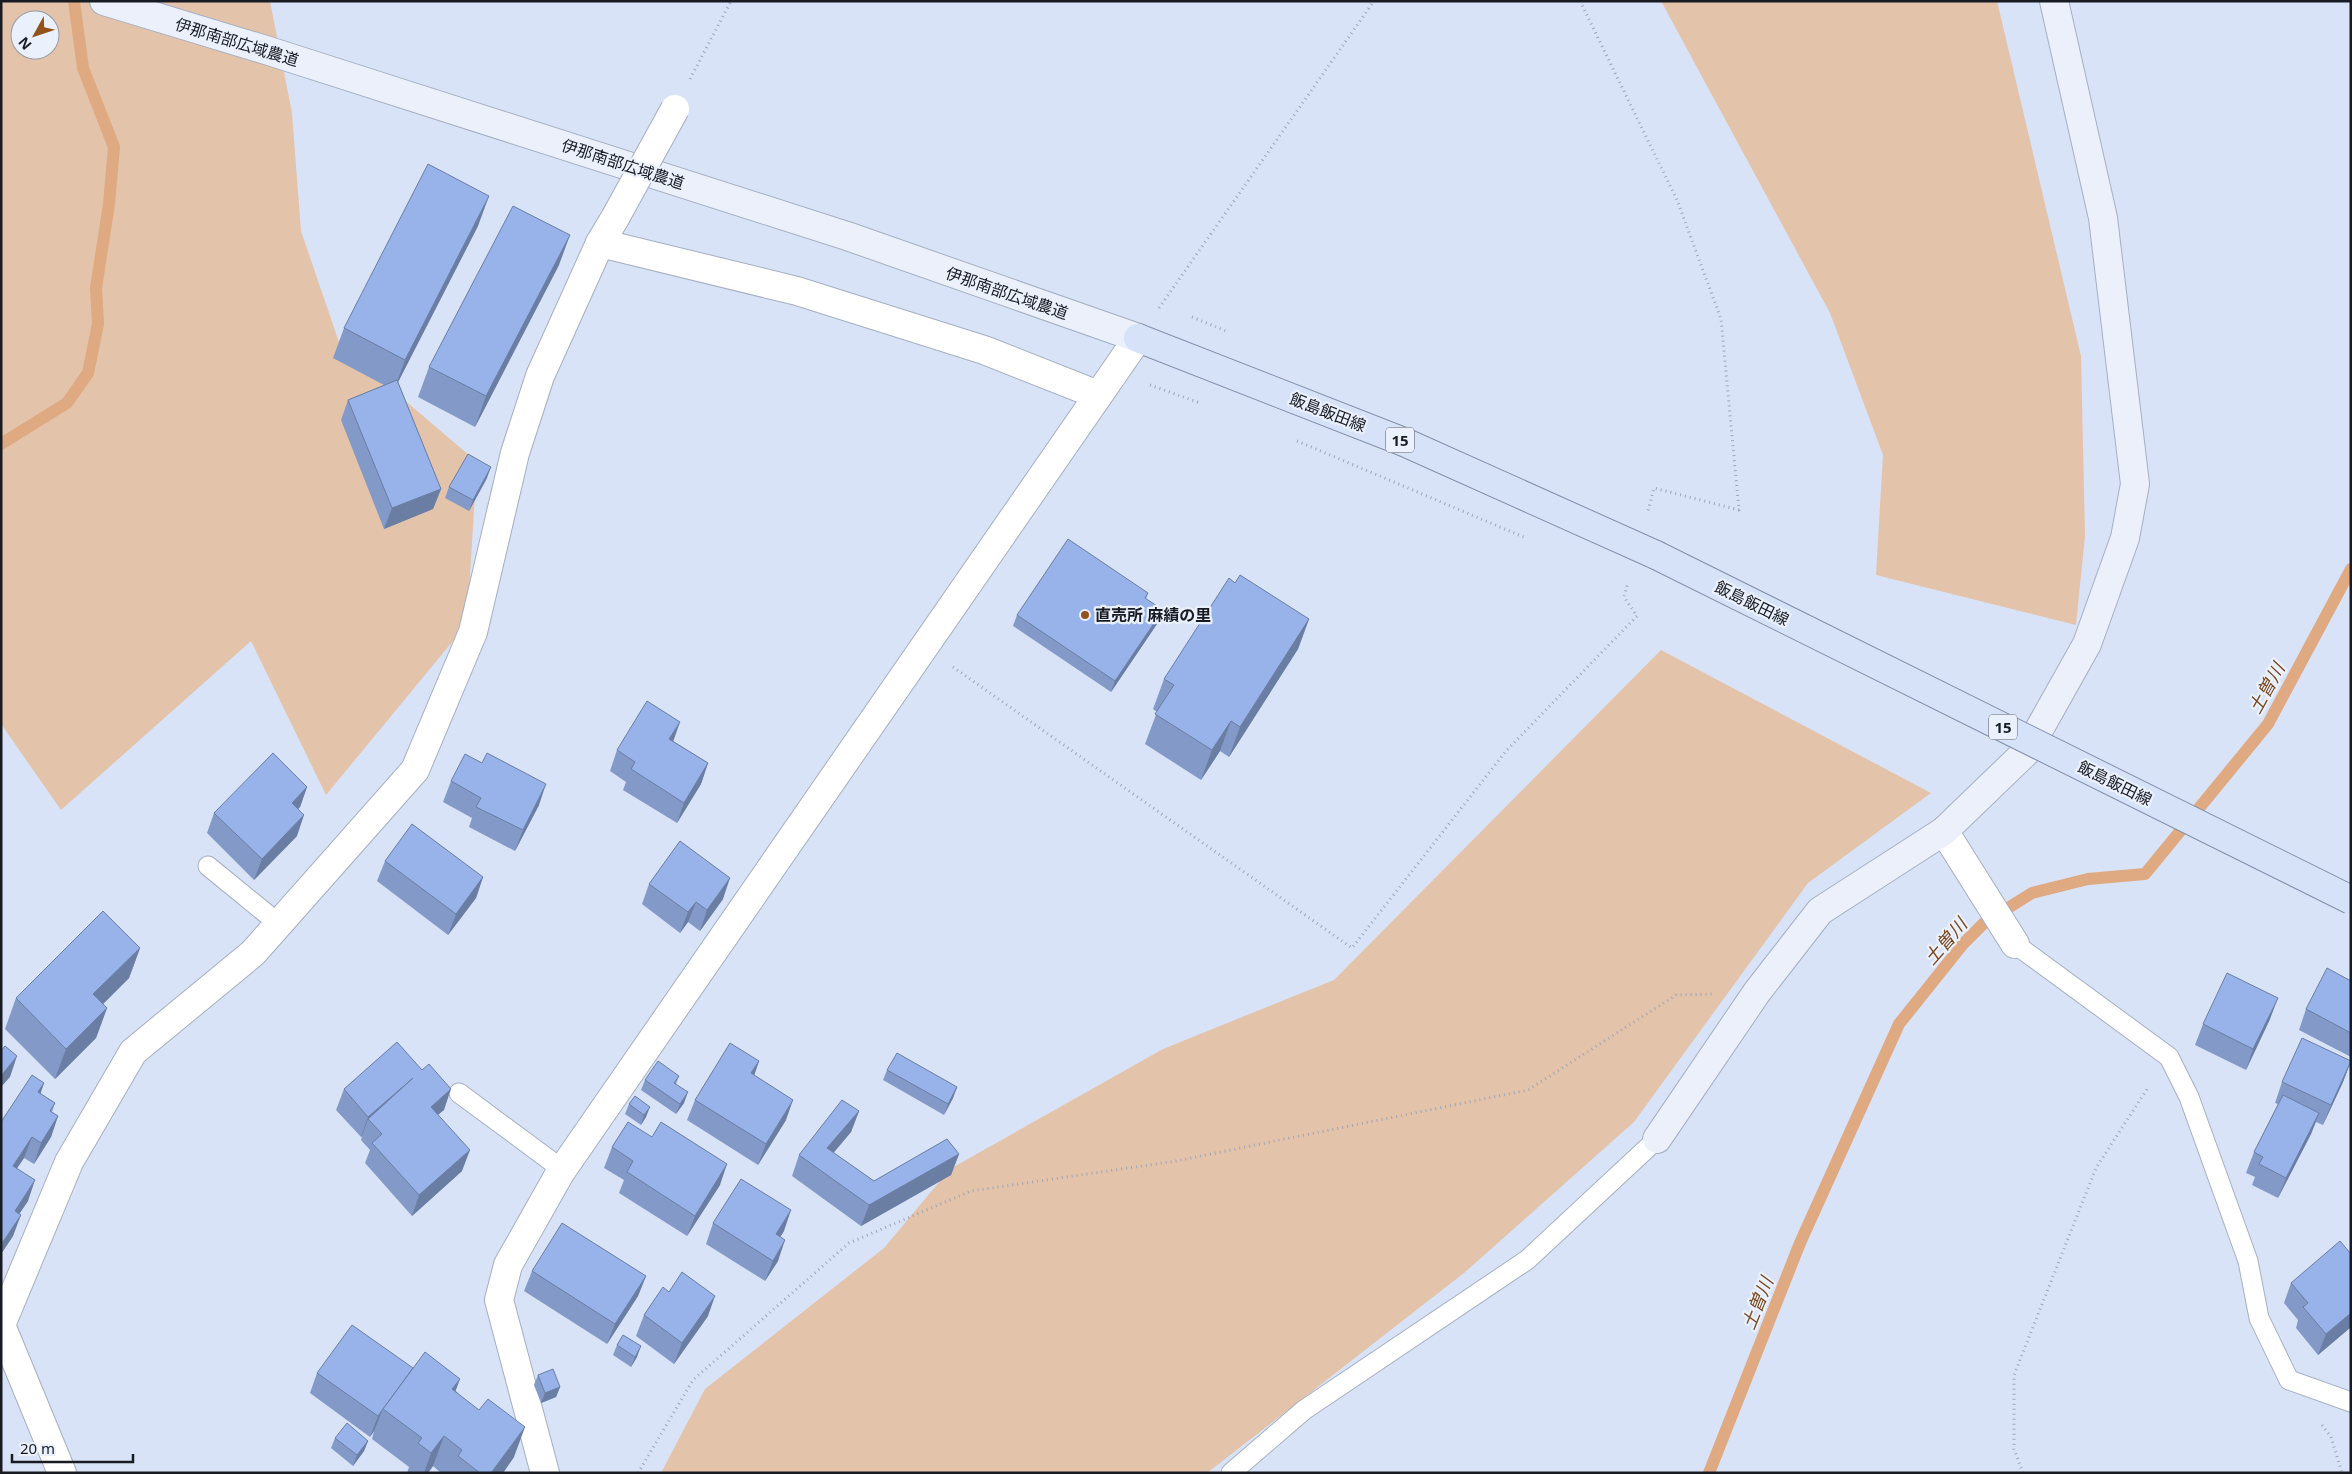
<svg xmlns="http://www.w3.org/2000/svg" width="2352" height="1474" font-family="'Noto Sans','Noto Sans JP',sans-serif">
<rect width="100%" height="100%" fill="#d9e3f7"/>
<g fill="#e4c3ab" fill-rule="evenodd">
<path d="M 1,1 L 270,1 L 292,113 L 301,231 L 340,345 L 477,462 L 467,624 L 326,795 L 251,641 L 61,810 L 1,724 ZM 20,20 L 50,20 L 50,50 L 20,50 Z"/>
<polygon points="1661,1 1997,1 2081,356 2085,536 2076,625 1876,575 1883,455 1830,313"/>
<polygon points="1661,650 1931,793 1808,883 1634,1122 1464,1273 1207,1473 661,1473 705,1389 884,1248 950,1169 1163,1049 1334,980"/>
</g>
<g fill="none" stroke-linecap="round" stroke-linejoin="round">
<g stroke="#dfa981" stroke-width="12">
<polyline points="1,444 67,403 88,373 98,324 96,288 109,204 114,147 83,68 74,1"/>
<polyline points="1709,1473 1800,1243 1899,1024 1963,944 1984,923 2032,893 2088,879 2145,874 2268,724 2351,569"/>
</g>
<defs>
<g id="lane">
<polyline points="208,866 279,924"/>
<polyline points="2015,944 2169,1057 2189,1097 2248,1261 2259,1318 2289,1380 2351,1402"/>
<polyline points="459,1093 563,1170"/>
<polyline points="1231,1473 1304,1410 1527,1260 1657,1139"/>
</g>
<g id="street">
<polyline points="600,243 797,291 984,350 1098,395"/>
<polyline points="1944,831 2015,944"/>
<polyline points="62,1473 1,1325 69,1162 133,1052 253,953 415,770 473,632 515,453 540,376 600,243 615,218"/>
<polyline points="545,1473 499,1300 508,1265 560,1173 1138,338"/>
</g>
<g id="secondary">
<polyline points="104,1 269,51 847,236 1138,338"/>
<polyline points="1657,1139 1757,992 1820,911 1944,831 2027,751 2087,644 2125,538 2135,484 2103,218 2054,1"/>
</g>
<polyline id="primary" points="1138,338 1404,442 1656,555"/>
</defs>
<use href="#lane" stroke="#a5afc2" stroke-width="21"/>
<use href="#street" stroke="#a5afc2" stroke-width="30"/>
<use href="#secondary" stroke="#a5afc2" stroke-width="30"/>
<use href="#primary" stroke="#828faa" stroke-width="30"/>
<g stroke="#9ea6b6" stroke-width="3" stroke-dasharray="1 4" stroke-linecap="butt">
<polyline points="1580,1 1677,200 1721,319 1739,510 1654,488 1648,511"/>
<polyline points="690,79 731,1"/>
<polyline points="1159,308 1374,1"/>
<polyline points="1192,317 1226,331"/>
<polyline points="1150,385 1200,403"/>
<polyline points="1297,441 1526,538"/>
<polyline points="953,667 1352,948 1506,751 1637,616 1624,597 1628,582"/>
<polyline points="2322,1425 2331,1437 2342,1473"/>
<polyline points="638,1473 693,1380 849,1243 971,1191 1176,1161 1528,1090 1676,995 1713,994"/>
<polyline points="2023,1473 2014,1449 2014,1375 2096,1168 2149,1086"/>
</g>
<use href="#lane" stroke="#fff" stroke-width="19"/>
<use href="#street" stroke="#fff" stroke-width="28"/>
<use href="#secondary" stroke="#ebf0fb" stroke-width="28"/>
<use href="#primary" stroke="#d6e2f8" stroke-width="28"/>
<defs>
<polyline id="street-bridge" points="615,218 675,109"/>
<polyline id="primary-bridge" points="1656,555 2351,900"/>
</defs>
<use href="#street-bridge" stroke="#a5afc2" stroke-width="30" stroke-linecap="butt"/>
<use href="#primary-bridge" stroke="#828faa" stroke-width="30" stroke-linecap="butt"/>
<use href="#street-bridge" stroke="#fff" stroke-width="28"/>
<use href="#primary-bridge" stroke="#d6e2f8" stroke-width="28"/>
</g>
<g fill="#839ac8">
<polygon points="478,226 398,382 441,489 433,509 384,529 341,420 348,400 384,385 333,358 344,328"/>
<polygon points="559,265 475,427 418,397 429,367"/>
<polygon points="487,478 469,511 445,498 449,487"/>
<polygon points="1235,583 1309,619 1298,649 1229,757 1220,751 1201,780 1145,744 1157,712 1153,709 1164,679"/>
<polygon points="1148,593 1146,599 1159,621 1111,692 1013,626 1017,615"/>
<polygon points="673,741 708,763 701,784 677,823 623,790 626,782 610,771 617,750"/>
<polygon points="451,781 539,805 515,851 469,827 472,818 443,802"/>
<polygon points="307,787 300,807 298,809 297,836 254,880 207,833 214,813"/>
<polygon points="385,861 483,877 476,898 448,935 377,881"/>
<polygon points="649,884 723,899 700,931 688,922 680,933 642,904"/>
<polygon points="140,948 129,978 103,1004 107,1008 96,1038 55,1079 5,1029 16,998"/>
<polygon points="2351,981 2351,1057 2299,1030 2306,1009"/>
<polygon points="2270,1019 2246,1070 2195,1045 2203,1024"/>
<polygon points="759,1061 754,1075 786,1120 758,1165 687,1120 695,1100"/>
<polygon points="2351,1061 2343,1082 2323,1125 2316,1122 2311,1134 2278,1198 2252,1185 2255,1177 2246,1173 2254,1152 2278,1104 2275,1103 2282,1082"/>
<polygon points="887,1070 957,1087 953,1098 944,1115 883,1080"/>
<polygon points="679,1076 676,1084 684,1103 676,1114 641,1090 645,1080"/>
<polygon points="44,1083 40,1094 55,1103 52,1112 58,1116 51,1137 34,1164 24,1158 17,1168 28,1201 19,1214 13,1236 1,1254 1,1122"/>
<polygon points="344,1089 444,1110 438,1114 462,1171 412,1216 365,1163 370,1150 361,1140 362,1136 361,1137 336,1110"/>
<polygon points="635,1096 646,1117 641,1125 625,1114 629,1104"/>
<polygon points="859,1111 851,1132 833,1153 874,1181 959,1154 951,1175 861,1226 792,1176 799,1155"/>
<polygon points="612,1147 720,1185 687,1236 619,1193 624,1180 604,1168"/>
<polygon points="713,1223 784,1231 780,1237 778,1261 765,1281 706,1244"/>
<polygon points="2351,1254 2351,1327 2318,1355 2296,1328 2298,1320 2284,1303 2291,1283"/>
<polygon points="532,1271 646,1276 638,1296 607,1344 524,1291"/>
<polygon points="669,1292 708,1316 674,1364 636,1336 644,1315"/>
<polygon points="617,1345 637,1357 631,1367 613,1355"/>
<polygon points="413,1368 456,1391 514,1457 503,1473 441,1473 433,1466 428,1473 407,1473 409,1467 372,1439 374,1431 370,1437 310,1393 317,1373"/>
<polygon points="538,1375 560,1387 556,1397 541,1403 534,1385"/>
<polygon points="335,1438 368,1441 364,1451 353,1466 331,1448"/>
</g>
<g fill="#6a7da3">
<polygon points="489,196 478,226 394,390 405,360"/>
<polygon points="570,235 559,265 475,427 486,396"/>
<polygon points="491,467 487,478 469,511 473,500"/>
<polygon points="441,489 433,509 384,529 392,508"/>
<polygon points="1163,610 1159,621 1111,692 1115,681"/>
<polygon points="1309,619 1298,649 1229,757 1240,727"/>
<polygon points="1231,721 1220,751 1201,780 1212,750"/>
<polygon points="680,722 673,742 669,739"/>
<polygon points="708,763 701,784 677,823 684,803"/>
<polygon points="546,784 539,805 515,851 523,830"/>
<polygon points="307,787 300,807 284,823 292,803"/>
<polygon points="304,815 297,836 254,880 262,859"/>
<polygon points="483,877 476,898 448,935 456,914"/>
<polygon points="730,878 723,899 700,931 707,910"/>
<polygon points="696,902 688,922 680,933 688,912"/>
<polygon points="140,948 129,978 82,1025 93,994"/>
<polygon points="2278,998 2270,1019 2246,1070 2253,1049"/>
<polygon points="107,1008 96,1038 55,1079 66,1049"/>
<polygon points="17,1056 10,1077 1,1087 1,1076"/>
<polygon points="759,1061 752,1082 751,1073"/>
<polygon points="2351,1061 2343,1082 2323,1125 2331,1105"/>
<polygon points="413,1078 368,1119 362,1136 361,1137 368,1117"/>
<polygon points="44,1083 37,1104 38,1092"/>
<polygon points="957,1087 953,1098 944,1115 948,1104"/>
<polygon points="451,1089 444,1110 423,1127 431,1107"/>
<polygon points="688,1092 684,1103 676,1114 680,1104"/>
<polygon points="793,1100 786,1120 758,1165 766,1144"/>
<polygon points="650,1107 646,1117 641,1125 644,1115"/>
<polygon points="859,1111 851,1132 820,1169 827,1148"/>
<polygon points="2319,1113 2311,1134 2278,1198 2286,1178"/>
<polygon points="58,1116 51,1137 34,1164 41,1143"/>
<polygon points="32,1137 24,1158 5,1186 13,1166"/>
<polygon points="470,1150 462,1171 412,1216 419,1195"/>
<polygon points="959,1154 951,1175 861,1226 869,1205"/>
<polygon points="727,1164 720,1185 687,1236 695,1216"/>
<polygon points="35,1180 28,1201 7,1232 15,1211"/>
<polygon points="791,1210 784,1231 769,1255 776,1234"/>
<polygon points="21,1215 13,1236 1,1254 1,1248 3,1242"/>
<polygon points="785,1240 778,1261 765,1281 773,1261"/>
<polygon points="646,1276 638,1296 607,1344 615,1324"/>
<polygon points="715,1296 708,1316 674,1364 682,1343"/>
<polygon points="2351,1313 2351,1327 2318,1355 2326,1334"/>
<polygon points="641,1346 637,1357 631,1367 635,1357"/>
<polygon points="460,1379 449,1409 452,1389"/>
<polygon points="560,1387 556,1397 541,1403 545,1393"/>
<polygon points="382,1411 374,1431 370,1437 378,1416"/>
<polygon points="525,1427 514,1457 503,1473 491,1473"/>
<polygon points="444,1436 433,1466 428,1473 424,1473 431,1453"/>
<polygon points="368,1441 364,1451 353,1466 357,1455"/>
</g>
<g fill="#98b3e9" stroke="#6a7da3">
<polygon points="428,164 489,196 405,360 344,328"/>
<polygon points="513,206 570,235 486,396 429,367"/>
<polygon points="397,380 441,489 392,508 348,400"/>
<polygon points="468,454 491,467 473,500 449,487"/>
<polygon points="1068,539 1148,593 1145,598 1163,610 1115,681 1017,615"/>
<polygon points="1240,575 1309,619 1240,727 1231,721 1212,750 1155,714 1174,685 1164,679 1229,578 1235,583"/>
<polygon points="647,701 680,722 669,739 708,763 684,803 631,769 635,762 617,750"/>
<polygon points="273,753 307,787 292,803 304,815 262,859 214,813"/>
<polygon points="487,753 546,784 523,830 476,807 481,798 451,781 465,754 482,763"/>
<polygon points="412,824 483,877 456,914 385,861"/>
<polygon points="680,841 730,878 707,910 696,902 688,912 649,884"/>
<polygon points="103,911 140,948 93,994 107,1008 66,1049 16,998"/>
<polygon points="2327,968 2351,981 2351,1033 2306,1009"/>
<polygon points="2227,973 2278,998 2253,1049 2203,1024"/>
<polygon points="2302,1038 2351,1061 2331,1105 2282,1082"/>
<polygon points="397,1042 422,1070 429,1064 451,1089 431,1107 470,1150 419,1195 372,1143 382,1134 368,1119 413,1078 368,1117 344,1089"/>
<polygon points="730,1043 759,1061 751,1073 793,1100 766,1144 695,1100"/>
<polygon points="5,1046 17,1056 1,1076 1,1051"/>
<polygon points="897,1053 957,1087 948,1104 887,1070"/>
<polygon points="658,1061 679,1076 674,1083 688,1092 680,1104 645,1080"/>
<polygon points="32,1075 44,1083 38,1092 55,1103 50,1111 58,1116 41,1143 32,1137 13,1166 35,1180 15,1211 21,1215 3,1242 1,1240 1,1122"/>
<polygon points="2283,1095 2319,1113 2286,1178 2259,1164 2263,1157 2254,1152"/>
<polygon points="635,1096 650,1107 644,1115 629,1104"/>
<polygon points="842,1100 859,1111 827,1148 874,1181 947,1139 959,1154 869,1205 799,1155"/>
<polygon points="628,1122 652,1137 661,1122 727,1164 695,1216 627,1172 633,1161 612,1147"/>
<polygon points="741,1179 791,1210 776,1234 785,1240 773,1261 713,1223"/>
<polygon points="562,1223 646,1276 615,1324 532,1271"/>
<polygon points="2340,1241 2351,1254 2351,1313 2326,1334 2303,1307 2308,1303 2291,1283"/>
<polygon points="682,1272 715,1296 682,1343 644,1315 663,1287 669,1292"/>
<polygon points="352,1325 413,1368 383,1409 378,1416 317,1373"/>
<polygon points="623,1335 641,1346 635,1357 617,1345"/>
<polygon points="425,1352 460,1379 452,1389 479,1410 488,1399 525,1427 491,1473 480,1473 458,1456 462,1450 444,1436 431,1453 418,1443 422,1438 383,1409"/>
<polygon points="553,1369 560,1387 545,1393 538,1375"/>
<polygon points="347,1423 368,1441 357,1455 335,1438"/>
</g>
<circle fill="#92531a" stroke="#eaf0fc" stroke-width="2" cx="1085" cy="615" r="5"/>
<g text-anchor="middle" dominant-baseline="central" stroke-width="4.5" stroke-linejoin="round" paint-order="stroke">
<g fill="#eaf0fc" stroke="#575b63" stroke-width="1">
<rect x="1386" y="427.5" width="28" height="25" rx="4"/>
<rect x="1989" y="714.5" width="28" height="25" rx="4"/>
</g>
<g font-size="15" font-weight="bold" fill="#181b22">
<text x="1400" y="440">15</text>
<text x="2003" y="727">15</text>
</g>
<g font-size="16" fill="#181b22" stroke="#eaf0fc">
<text transform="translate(237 42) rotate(17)">伊那南部広域農道</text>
<text transform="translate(623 164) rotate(18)">伊那南部広域農道</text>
<text transform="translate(1007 293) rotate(19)">伊那南部広域農道</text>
<text transform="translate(1328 412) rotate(21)">飯島飯田線</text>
<text transform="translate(1752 603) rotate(26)">飯島飯田線</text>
<text transform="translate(2115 783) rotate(26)">飯島飯田線</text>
</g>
<g font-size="16" font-weight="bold" fill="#181b22" stroke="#eaf0fc" text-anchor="start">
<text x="1095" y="615">直売所 麻績の里</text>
</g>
<g font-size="18" font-style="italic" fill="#7a471b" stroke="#eaf0fc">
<text transform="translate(2266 688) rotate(-61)">土曽川</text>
<text transform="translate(1945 941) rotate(-49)">土曽川</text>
<text transform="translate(1757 1303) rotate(-68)">土曽川</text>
</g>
</g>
<rect width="2352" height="1474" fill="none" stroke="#181b22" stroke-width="5"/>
<g transform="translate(35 35) rotate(230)"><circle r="24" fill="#eaf0fc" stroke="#969ba5"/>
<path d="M0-4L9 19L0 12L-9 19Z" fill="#92531a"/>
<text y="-8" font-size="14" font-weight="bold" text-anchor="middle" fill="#181b22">N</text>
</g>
<path d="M12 1454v8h121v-8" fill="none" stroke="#181b22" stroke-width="2.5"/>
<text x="20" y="1454" font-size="15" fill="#181b22" stroke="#eaf0fc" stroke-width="4" paint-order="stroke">20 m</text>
</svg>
